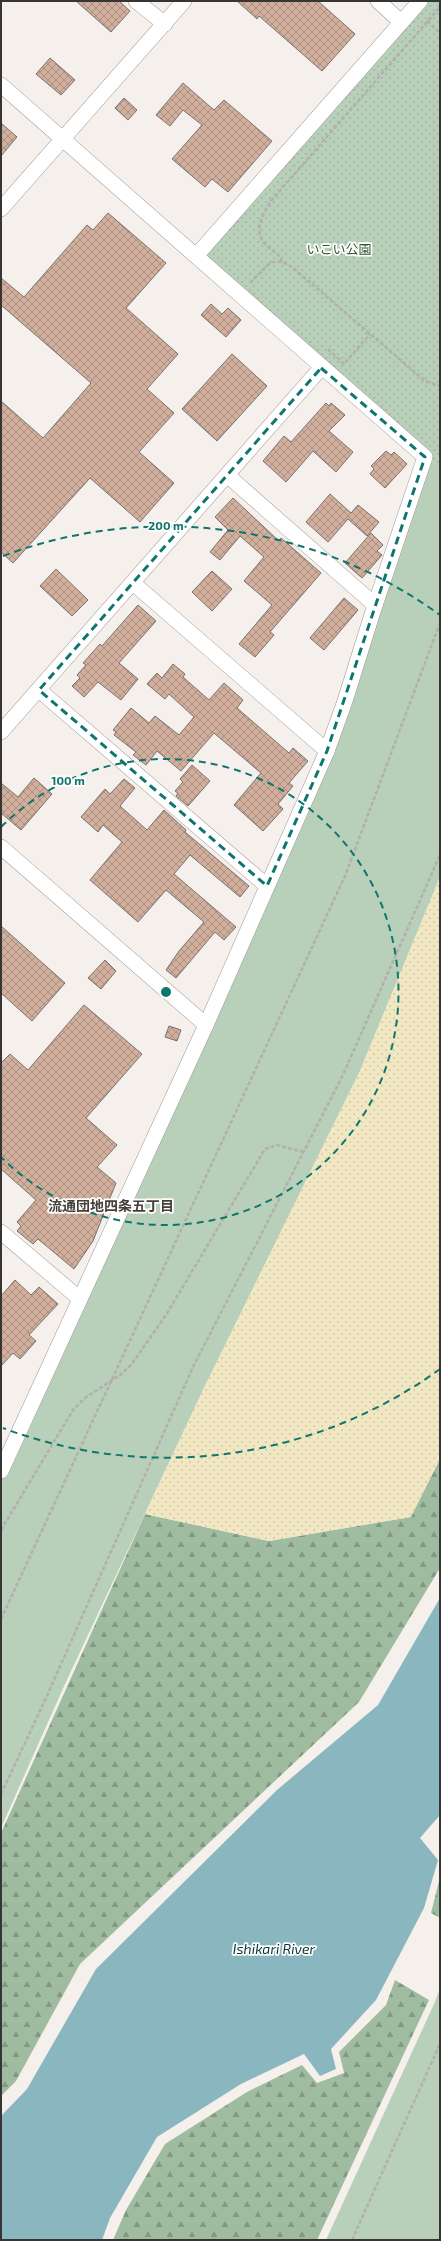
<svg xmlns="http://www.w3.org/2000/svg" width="441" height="2241" font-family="'Exo 2','Noto Sans JP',sans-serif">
<defs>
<pattern id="forest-firs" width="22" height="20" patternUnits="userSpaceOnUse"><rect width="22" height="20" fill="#9fbca1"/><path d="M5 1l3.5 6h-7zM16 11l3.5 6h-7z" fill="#829a84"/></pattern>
<pattern id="sand-dots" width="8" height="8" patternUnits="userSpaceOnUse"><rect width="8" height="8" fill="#f1e7c2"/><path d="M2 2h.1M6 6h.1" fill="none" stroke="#cfc7a7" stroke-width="1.8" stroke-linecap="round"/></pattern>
<pattern id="park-dots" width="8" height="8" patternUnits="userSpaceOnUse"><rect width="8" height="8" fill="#b8d0b9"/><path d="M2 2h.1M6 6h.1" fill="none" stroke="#9fb3a0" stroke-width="1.8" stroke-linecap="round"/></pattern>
<pattern id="building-cross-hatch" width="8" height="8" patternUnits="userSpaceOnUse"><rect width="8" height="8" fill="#d2af9c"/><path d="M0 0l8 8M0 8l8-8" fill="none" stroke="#ab8f80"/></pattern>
</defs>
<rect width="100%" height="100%" fill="#f5f0eb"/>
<g fill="#b8d0b9">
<polygon points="425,457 440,466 440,877 360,1071 203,1390 65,1684 1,1828 1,1471 327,751"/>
<polygon points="440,1989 440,2240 326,2240 434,2004"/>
</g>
<g fill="url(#forest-firs)">
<polygon points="440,1459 440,1568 359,1702 80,1964 16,2081 1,2096 1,1833 145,1514 269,1541 410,1517"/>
<polygon points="440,1877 440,1918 431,1913"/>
<polygon points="395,1980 429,2000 317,2240 113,2240 126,2210 165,2144 247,2092 302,2065 317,2083 344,2073 339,2052 386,2005"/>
</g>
<polygon fill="url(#sand-dots)" points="440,877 440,1459 411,1517 269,1541 145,1514 203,1390 360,1071"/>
<polygon fill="url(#park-dots)" points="428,1 440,1 440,466 425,457 196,256"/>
<polygon fill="#8ab7bf" points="440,1598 440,1815 420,1838 438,1860 424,1908 376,2000 331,2049 336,2069 320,2076 304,2054 241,2084 157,2137 110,2218 102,2240 1,2240 1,2116 27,2089 96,1969 277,1790 378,1705"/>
<g fill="url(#building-cross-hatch)" stroke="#78726f">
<polygon points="76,1 119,1 130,11 111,32"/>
<polygon points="237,1 318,1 355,34 322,71 259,16 257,19"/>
<polygon points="50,58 75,80 61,95 36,74"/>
<polygon points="183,83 214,110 224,100 272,141 228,192 212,179 205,187 172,159 202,125 183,110 170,126 156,115"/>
<polygon points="124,98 137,110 128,120 115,108"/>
<polygon points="1,123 17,137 1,156"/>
<polygon points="108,213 166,263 126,308 178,354 147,389 174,413 139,452 174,483 140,522 90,478 13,563 1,552 1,401 43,438 91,383 1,305 1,278 24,297 87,225 93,230"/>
<polygon points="211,304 222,314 228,308 241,320 226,337 201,315"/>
<polygon points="232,354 267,386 217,441 182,409"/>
<polygon points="326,403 329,406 331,403 345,415 329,431 353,452 336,472 313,451 286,482 263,461 284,436 291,442"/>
<polygon points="386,451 391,455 394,452 407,464 385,488 370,474 374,469 371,466"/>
<polygon points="330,494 351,513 358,505 379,522 367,536 348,519 328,542 306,522"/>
<polygon points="233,498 279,541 281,538 321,573 270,632 274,635 255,657 239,644 272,605 244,581 264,557 240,536 220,560 210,552 228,530 215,517"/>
<polygon points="371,533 383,545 377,551 382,555 362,578 345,563"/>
<polygon points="56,569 88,600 72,616 40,586"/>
<polygon points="212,571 232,589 212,611 192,592"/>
<polygon points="344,598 358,610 324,650 310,638"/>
<polygon points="138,605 156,621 119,663 138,679 121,700 98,682 84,697 72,686 80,678 77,675 86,665 83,663 100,644 102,646"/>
<polygon points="173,664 185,674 183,677 209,700 224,683 243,700 237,708 289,753 293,748 308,761 289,783 293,786 278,804 283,809 263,831 234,805 261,773 214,733 181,771 157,751 146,765 133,755 136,752 114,735 116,732 113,730 131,708 149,723 155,716 179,735 194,717 169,694 165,699 147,684 157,673 162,678"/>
<polygon points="192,765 210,781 188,806 176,796 178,793 175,791 183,782 180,779"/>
<polygon points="34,778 52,794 21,830 1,813 1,783 18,797"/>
<polygon points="124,779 135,788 120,806 147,830 164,810 186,830 185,832 249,886 240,897 190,855 174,874 236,927 224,940 215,932 176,978 166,970 179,951 204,922 166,890 138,922 90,880 122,842 103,825 98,832 81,817 105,789 110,794"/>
<polygon points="1,926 65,983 32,1021 1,993"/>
<polygon points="105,960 116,971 101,989 88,978"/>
<polygon points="84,1005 142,1054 86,1118 117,1145 97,1167 116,1183 93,1241 74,1269 38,1239 33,1244 17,1231 21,1226 17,1222 36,1200 1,1169 1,1063 10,1054 28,1070"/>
<polygon points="169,1026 181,1030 177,1041 165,1037"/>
<polygon points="15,1280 31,1295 39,1287 58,1304 29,1335 36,1341 20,1359 13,1353 1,1366 1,1296"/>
</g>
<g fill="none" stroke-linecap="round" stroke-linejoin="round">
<defs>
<g id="minor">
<polyline points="136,1 165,24"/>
<polyline points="378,1 401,22"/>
<polyline points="1,85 425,457 375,605 345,701 327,751 206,1025 1,1471"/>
<polyline points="1,209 184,1"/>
<polyline points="196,256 420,1"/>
<polyline points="227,475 375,605"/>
<polyline points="133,583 327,751"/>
<polyline points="39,690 267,886"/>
<polyline points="1,732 321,368"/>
<polyline points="1,847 206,1025"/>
<polyline points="1,1232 80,1299"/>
</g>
</defs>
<use href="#minor" stroke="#9e9995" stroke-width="16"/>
<g stroke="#b3afac" stroke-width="2.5" stroke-dasharray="4 2" stroke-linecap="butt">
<polyline points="427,21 440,33"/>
<path d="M 282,262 C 279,252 272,252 265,244 C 253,230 263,214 271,201 L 440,7"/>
<polyline points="250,283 271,262 282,262 292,267 425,381 440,386"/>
<polyline points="328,349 344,364 370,334"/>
<polyline points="1,1530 73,1410 85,1398 120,1375 131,1365 166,1315 265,1149 277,1145 303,1152"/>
<polyline points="1,1619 345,876 440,623"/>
<polyline points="1,1794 46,1698 193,1367 342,1077 440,855"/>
<polyline points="352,2240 440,2044"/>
</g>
<use href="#minor" stroke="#fff" stroke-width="15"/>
</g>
<path fill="none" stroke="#0f766e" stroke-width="3" stroke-dasharray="8 5" stroke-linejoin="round" d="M 321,368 L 425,457 L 327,751 L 267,886 L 39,690 Z"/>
<g fill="none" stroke="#0f766e" stroke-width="2" stroke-dasharray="7 5">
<path d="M1 827A233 233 0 1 1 1 1157"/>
<path d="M440 1369A466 466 0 0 1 3 1428M3 556A466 466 0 0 1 440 615"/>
</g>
<g text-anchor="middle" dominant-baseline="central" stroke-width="3.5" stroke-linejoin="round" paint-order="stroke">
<g font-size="13" fill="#2a5630" stroke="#fffefd">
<text x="339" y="249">いこい公園</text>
</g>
<g font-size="14" font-weight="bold" fill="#433f3b" stroke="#fffefd">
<text x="111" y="1205">流通団地四条五丁目</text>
</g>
<g font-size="14" font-style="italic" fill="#07343b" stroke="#fffefd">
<text x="274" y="1948">Ishikari River</text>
</g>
</g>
<circle cx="166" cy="992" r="6" fill="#0f766e" stroke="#fffefd" stroke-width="2"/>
<g font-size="12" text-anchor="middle" font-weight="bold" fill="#0f766e" stroke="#fffefd" stroke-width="3.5" stroke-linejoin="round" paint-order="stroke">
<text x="166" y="530">200 m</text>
<text x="68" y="785">100 m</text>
</g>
<rect width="441" height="2241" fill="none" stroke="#373534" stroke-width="4"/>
</svg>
